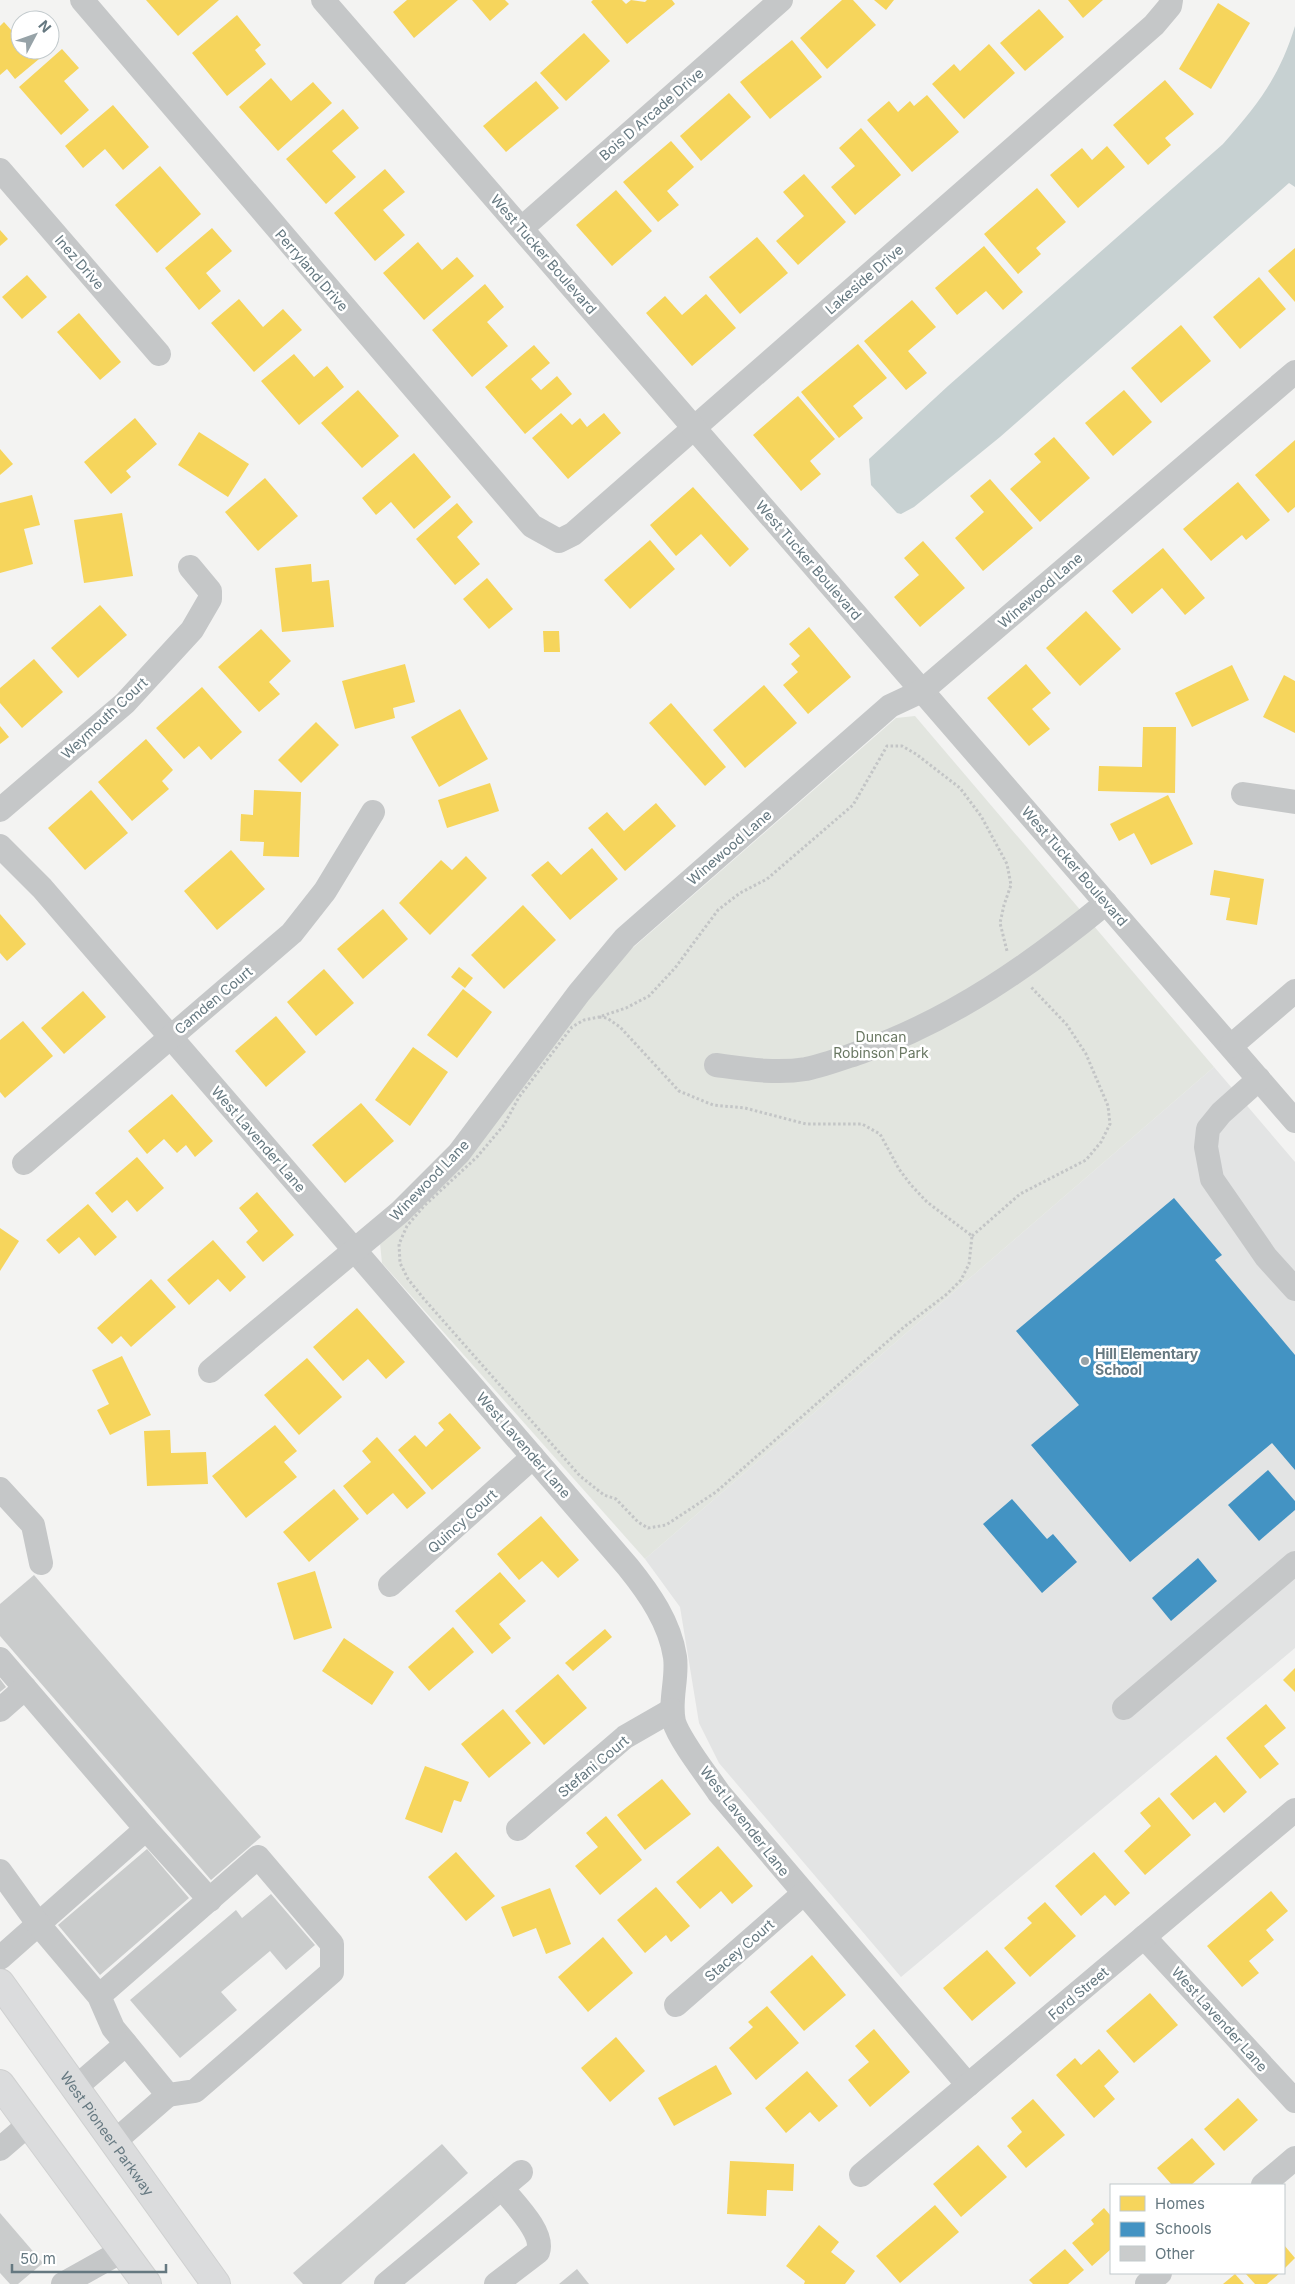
<svg xmlns="http://www.w3.org/2000/svg" width="1295" height="2284" font-family="Inter,sans-serif">
<rect width="100%" height="100%" fill="#f3f3f2"/>
<polygon fill="#e3e4e4" points="1214,1067 1295,1162 1295,1648 901,1977 719,1763 699,1723 680,1607 645,1559"/>
<polygon fill="#e2e5df" points="915,716 1214,1067 645,1559 382,1263 380,1243 620,959 896,718"/>
<path fill="#c7d1d2" d="M 1295,26 L 1295,187 L 1289,183 L 1000,437 L 914,507 L 901,514 L 897,513 L 871,485 L 869,459 L 948,386 L 1223,144 C 1258,104 1279,78 1295,26 Z"/>
<g fill="#f6d55c">
<polygon points="146,0 219,0 178,36"/>
<polygon points="407,0 458,0 414,38 393,12"/>
<polygon points="472,0 505,0 509,4 490,21"/>
<polygon points="593,0 622,0 626,4 631,0 645,2 647,0 672,0 675,4 627,44 591,2"/>
<polygon points="842,0 853,0 876,25 827,69 800,38"/>
<polygon points="874,0 894,0 886,10"/>
<polygon points="1068,0 1103,0 1083,18"/>
<polygon points="1218,3 1250,23 1211,89 1179,69"/>
<polygon points="1039,9 1064,37 1025,71 1000,43"/>
<polygon points="237,15 261,45 255,50 266,64 227,96 192,53"/>
<polygon points="4,22 20,40 20,50 50,50 50,35 57,44 15,79 7,69 0,75 0,26"/>
<polygon points="584,33 610,61 566,101 540,73"/>
<polygon points="792,40 822,77 770,119 740,82"/>
<polygon points="989,44 1015,73 964,119 932,84 954,64 960,71"/>
<polygon points="62,49 79,68 64,81 89,110 61,135 19,87"/>
<polygon points="271,78 291,101 313,82 332,103 278,151 239,107"/>
<polygon points="1165,80 1194,114 1165,138 1171,145 1148,165 1113,125"/>
<polygon points="536,81 559,108 506,152 483,126"/>
<polygon points="729,93 751,117 701,161 680,136"/>
<polygon points="927,95 959,132 912,172 867,120 889,101 898,112 910,101 914,106"/>
<polygon points="113,105 149,147 123,170 105,149 83,168 65,146"/>
<polygon points="343,109 359,128 332,151 356,177 326,204 286,159"/>
<polygon points="861,128 901,175 855,215 831,187 855,166 839,148"/>
<polygon points="671,141 694,167 667,191 679,205 658,222 623,182"/>
<polygon points="1107,146 1125,167 1078,208 1050,175 1082,148 1092,160"/>
<polygon points="160,166 201,214 157,253 115,205"/>
<polygon points="385,169 405,192 383,210 405,235 375,261 334,213"/>
<polygon points="804,174 846,222 798,265 776,241 804,216 783,192"/>
<polygon points="1037,188 1066,222 1036,248 1041,254 1018,274 984,234"/>
<polygon points="616,190 652,231 612,266 576,225"/>
<polygon points="212,228 232,251 206,273 221,291 199,310 165,268"/>
<polygon points="0,230 8,239 0,246"/>
<polygon points="757,237 788,273 740,314 709,277"/>
<polygon points="418,242 442,270 457,257 474,276 424,320 383,273"/>
<polygon points="984,246 1023,292 1003,310 986,291 957,315 935,288"/>
<polygon points="1295,248 1295,302 1268,271"/>
<polygon points="27,275 47,297 22,319 2,297"/>
<polygon points="1259,277 1286,309 1240,349 1213,317"/>
<polygon points="485,284 504,307 487,322 508,346 472,377 432,330"/>
<polygon points="706,294 736,328 692,366 646,313 665,296 682,315"/>
<polygon points="239,299 263,327 283,309 302,330 254,372 211,323"/>
<polygon points="912,300 936,327 908,351 927,373 906,390 864,341"/>
<polygon points="79,313 121,362 100,380 57,332"/>
<polygon points="1181,325 1211,361 1161,403 1131,368"/>
<polygon points="858,344 887,378 853,406 863,418 839,438 801,392"/>
<polygon points="534,345 550,363 531,379 541,390 557,376 572,394 525,434 485,387"/>
<polygon points="294,354 314,377 327,366 344,387 299,425 261,381"/>
<polygon points="358,390 399,436 362,468 321,423"/>
<polygon points="1124,390 1152,422 1113,456 1085,423"/>
<polygon points="798,396 835,439 810,461 821,474 801,491 753,435"/>
<polygon points="561,413 572,425 580,418 587,427 604,413 621,433 568,479 532,438"/>
<polygon points="135,418 157,444 126,471 131,477 111,494 84,462"/>
<polygon points="199,432 249,464 228,497 178,465"/>
<polygon points="1054,437 1090,478 1040,522 1010,489 1041,462 1034,454"/>
<polygon points="1295,440 1295,507 1288,513 1255,475"/>
<polygon points="0,449 13,464 0,475"/>
<polygon points="414,453 451,497 414,529 391,502 376,515 362,498"/>
<polygon points="265,478 298,516 258,551 225,512"/>
<polygon points="990,479 1033,528 983,571 955,538 984,512 970,496"/>
<polygon points="1238,482 1270,520 1246,540 1242,535 1211,561 1183,529"/>
<polygon points="693,487 749,549 730,567 701,534 676,556 650,525"/>
<polygon points="32,495 40,525 24,529 33,564 0,573 0,503"/>
<polygon points="457,503 473,522 457,537 480,564 455,585 416,539"/>
<polygon points="122,513 133,576 84,583 74,520"/>
<polygon points="650,540 675,569 630,609 604,580"/>
<polygon points="923,541 965,588 920,627 894,597 919,575 904,558"/>
<polygon points="1163,548 1205,598 1185,615 1162,588 1132,614 1112,591"/>
<polygon points="311,564 312,582 329,580 334,627 282,632 275,568"/>
<polygon points="487,578 513,609 489,629 463,599"/>
<polygon points="100,605 127,635 78,678 51,648"/>
<polygon points="1086,611 1121,649 1080,686 1046,648"/>
<polygon points="809,627 851,677 808,714 783,685 798,672 791,664 800,656 789,644"/>
<polygon points="261,629 291,661 269,682 280,694 259,712 218,667"/>
<polygon points="543,631 559,631 560,652 544,652"/>
<polygon points="34,659 63,692 22,728 0,703 0,688"/>
<polygon points="405,664 415,702 393,708 395,718 355,729 342,681"/>
<polygon points="1026,664 1051,693 1032,709 1050,729 1029,746 987,698"/>
<polygon points="1232,665 1249,700 1192,727 1175,693"/>
<polygon points="1284,675 1295,681 1295,733 1263,717"/>
<polygon points="764,685 797,723 745,768 713,730"/>
<polygon points="202,687 242,732 211,760 199,746 184,759 156,728"/>
<polygon points="671,703 726,767 705,786 649,723"/>
<polygon points="460,709 488,759 439,787 411,737"/>
<polygon points="316,722 339,745 301,783 278,760"/>
<polygon points="0,726 9,737 0,744"/>
<polygon points="1143,727 1176,727 1175,793 1098,791 1099,766 1142,767"/>
<polygon points="146,739 173,770 162,781 169,789 132,821 98,782"/>
<polygon points="490,783 499,811 447,828 438,800"/>
<polygon points="91,790 128,833 85,870 48,828"/>
<polygon points="254,790 301,792 299,857 263,856 264,842 240,841 241,814 253,815"/>
<polygon points="1168,795 1193,844 1151,865 1134,833 1119,841 1110,824"/>
<polygon points="656,803 676,826 625,871 588,828 607,812 624,831"/>
<polygon points="592,848 618,879 570,920 531,875 548,861 561,875"/>
<polygon points="231,850 265,889 217,930 184,891"/>
<polygon points="466,856 487,878 430,935 399,903 441,860 452,870"/>
<polygon points="1214,870 1264,879 1257,925 1226,920 1230,898 1210,895"/>
<polygon points="523,905 556,940 504,989 471,955"/>
<polygon points="383,909 408,939 363,979 337,949"/>
<polygon points="0,914 26,944 7,961 0,953"/>
<polygon points="459,967 473,978 465,988 451,977"/>
<polygon points="324,969 354,1003 316,1036 287,1002"/>
<polygon points="463,989 492,1012 457,1058 427,1035"/>
<polygon points="83,991 106,1017 64,1054 41,1028"/>
<polygon points="276,1016 306,1052 266,1087 235,1051"/>
<polygon points="23,1021 53,1056 5,1098 0,1092 0,1040"/>
<polygon points="413,1047 448,1072 410,1126 375,1100"/>
<polygon points="172,1094 213,1141 195,1157 186,1145 177,1153 164,1139 147,1154 128,1131"/>
<polygon points="361,1103 394,1141 345,1183 312,1145"/>
<polygon points="137,1157 164,1188 137,1212 127,1200 112,1213 95,1193"/>
<polygon points="257,1192 294,1235 263,1262 246,1242 258,1231 239,1208"/>
<polygon points="88,1204 117,1237 95,1256 79,1237 59,1254 46,1240"/>
<polygon points="0,1228 19,1241 0,1271"/>
<polygon points="213,1240 246,1277 230,1292 218,1279 189,1305 167,1280"/>
<polygon points="151,1279 176,1307 131,1347 121,1336 112,1344 97,1328"/>
<polygon points="357,1308 405,1362 386,1379 368,1359 343,1381 313,1347"/>
<polygon points="122,1356 151,1415 110,1435 97,1410 109,1404 92,1370"/>
<polygon points="307,1358 342,1397 299,1435 264,1395"/>
<polygon points="450,1413 481,1448 432,1490 398,1450 415,1435 426,1447 444,1430 438,1423"/>
<polygon points="275,1425 297,1451 284,1462 297,1477 246,1518 212,1476"/>
<polygon points="170,1430 171,1453 206,1452 208,1484 147,1486 144,1431"/>
<polygon points="377,1437 426,1493 407,1509 393,1493 367,1515 343,1486 371,1462 362,1451"/>
<polygon points="334,1489 359,1519 309,1562 283,1532"/>
<polygon points="541,1516 579,1560 558,1578 542,1561 519,1580 497,1554"/>
<polygon points="315,1571 332,1628 294,1640 277,1583"/>
<polygon points="500,1572 526,1601 499,1624 511,1638 492,1654 455,1611"/>
<polygon points="453,1627 474,1652 429,1691 408,1667"/>
<polygon points="605,1629 612,1637 573,1671 565,1663"/>
<polygon points="344,1638 394,1672 372,1705 322,1671"/>
<polygon points="1295,1668 1295,1692 1283,1680"/>
<polygon points="558,1674 587,1708 544,1745 515,1711"/>
<polygon points="1266,1704 1286,1728 1264,1746 1279,1764 1260,1779 1226,1738"/>
<polygon points="503,1709 531,1743 489,1778 461,1744"/>
<polygon points="1216,1755 1247,1792 1224,1813 1215,1802 1193,1820 1170,1794"/>
<polygon points="425,1766 469,1782 461,1802 454,1800 442,1833 405,1819"/>
<polygon points="662,1779 691,1814 645,1850 617,1815"/>
<polygon points="1159,1797 1191,1835 1145,1875 1124,1851 1151,1826 1140,1813"/>
<polygon points="606,1816 642,1860 600,1895 575,1866 598,1847 586,1833"/>
<polygon points="718,1846 753,1886 732,1904 721,1891 700,1909 676,1882"/>
<polygon points="456,1852 495,1896 466,1921 428,1877"/>
<polygon points="1094,1852 1130,1893 1115,1906 1105,1895 1081,1916 1055,1886"/>
<polygon points="656,1887 690,1926 671,1942 666,1935 645,1953 617,1920"/>
<polygon points="550,1888 571,1944 546,1954 536,1928 513,1937 501,1907"/>
<polygon points="1271,1891 1288,1911 1266,1930 1274,1940 1249,1961 1259,1973 1242,1987 1207,1946"/>
<polygon points="1045,1902 1076,1936 1030,1977 1004,1948 1032,1923 1027,1918"/>
<polygon points="603,1937 633,1973 588,2012 558,1977"/>
<polygon points="987,1950 1016,1983 972,2021 943,1988"/>
<polygon points="812,1955 846,1995 804,2031 770,1992"/>
<polygon points="1150,1993 1178,2025 1134,2063 1106,2031"/>
<polygon points="767,2006 799,2043 756,2080 729,2048 753,2027 748,2022"/>
<polygon points="874,2029 910,2072 870,2107 848,2080 869,2062 855,2046"/>
<polygon points="616,2037 645,2071 610,2102 581,2068"/>
<polygon points="1099,2049 1119,2072 1104,2086 1115,2099 1094,2118 1056,2075 1075,2058 1081,2065"/>
<polygon points="716,2065 732,2094 674,2126 658,2098"/>
<polygon points="807,2071 838,2106 819,2122 810,2112 786,2133 765,2108"/>
<polygon points="1238,2098 1258,2120 1224,2151 1204,2129"/>
<polygon points="1033,2099 1065,2135 1026,2168 1007,2146 1022,2132 1011,2118"/>
<polygon points="1192,2138 1215,2164 1191,2185 1172,2185 1157,2168"/>
<polygon points="978,2145 1007,2177 961,2217 933,2184"/>
<polygon points="730,2161 794,2164 793,2191 767,2190 766,2216 727,2214"/>
<polygon points="935,2205 959,2232 900,2283 876,2256"/>
<polygon points="1104,2208 1111,2216 1111,2249 1092,2266 1072,2243 1094,2224 1091,2220"/>
<polygon points="819,2225 839,2242 831,2252 855,2271 845,2284 804,2284 805,2281 786,2266"/>
<polygon points="1284,2245 1295,2258 1284,2269"/>
<polygon points="1065,2249 1084,2270 1068,2284 1033,2284 1029,2280"/>
<polygon points="1245,2273 1280,2273 1267,2284 1255,2284"/>
<polygon points="1235,2274 1244,2284 1223,2284"/>
</g>
<g fill="#4393c3">
<polygon points="1174,1198 1222,1255 1215,1260 1295,1355 1295,1470 1272,1443 1130,1562 1031,1445 1079,1405 1016,1331"/>
<polygon points="1268,1470 1295,1501 1295,1510 1259,1541 1228,1505"/>
<polygon points="1012,1499 1047,1539 1053,1534 1077,1562 1042,1593 983,1524"/>
<polygon points="1198,1558 1217,1581 1171,1621 1152,1598"/>
</g>
<g fill="#cacccc">
<polygon points="34,1575 261,1837 211,1880 0,1636 0,1604"/>
<polygon points="0,1679 6,1687 0,1692"/>
<polygon points="147,1849 189,1898 100,1975 58,1925"/>
<polygon points="271,1894 315,1945 286,1970 270,1951 221,1992 237,2010 180,2058 130,2000 236,1910 242,1918"/>
<polygon points="442,2144 468,2173 341,2284 303,2284 293,2273"/>
<polygon points="0,2213 43,2263 18,2284 10,2284 0,2273"/>
<polygon points="577,2269 589,2284 559,2284"/>
</g>
<g fill="none" stroke-linecap="round" stroke-linejoin="round">
<defs>
<g id="major">
<path id="s1" d="M 0,1983 L 216,2284"/>
<polyline points="0,2084 147,2284"/>
</g>
</defs>
<use href="#major" stroke="#cfd0d0" stroke-width="30"/>
<g stroke="#c3c5c6" stroke-width="3" stroke-dasharray="2.5 2.5" stroke-linecap="butt">
<polyline points="602,1016 626,1008 649,996 675,968 718,910 740,893 767,879 853,805 887,746 902,746 916,754 960,788 981,816 1007,864 1011,885 1004,905 1000,923 1007,951"/>
<polygon points="599,1017 607,1018 620,1027 679,1091 713,1105 745,1108 806,1124 862,1124 880,1134 899,1169 911,1185 927,1202 972,1236 969,1264 961,1280 947,1294 904,1327 716,1492 666,1525 648,1528 638,1522 616,1499 604,1495 580,1476 424,1299 408,1279 400,1263 399,1244 407,1226 424,1206 477,1157 504,1125 519,1097 572,1027 584,1020"/>
<polyline points="972,1236 1020,1194 1086,1160 1101,1142 1110,1124 1108,1106 1086,1054 1067,1025 1031,987"/>
</g>
<g stroke="#c5c7c8" stroke-width="24">
<polyline points="82,0 532,526 559,541 573,534 1154,25 1170,6 1171,0"/>
<polyline points="323,0 1295,1121"/>
<polyline points="0,170 159,354"/>
<polyline points="522,228 781,0"/>
<polyline points="1243,794 1295,802"/>
<polyline points="0,810 125,703 192,630 210,599 210,591 190,567"/>
<path d="M 0,846 L 42,888 L 628,1567 C 649,1593 670,1623 675,1657 C 678,1678 669,1701 674,1722 C 680,1741 707,1775 719,1793 L 968,2085"/>
<polyline points="1231,1046 1295,991"/>
<path d="M 716,1065 C 746,1069 776,1074 806,1069 C 825,1065 843,1058 861,1052 C 952,1020 1032,964 1106,903"/>
<polyline points="1259,1079 1221,1113 1208,1129 1206,1147 1212,1179 1266,1257 1295,1289"/>
<polyline points="24,1163 292,933 325,891 373,812"/>
<polyline points="210,1371 400,1212 459,1153 579,993 625,938 890,706 922,691 1295,372"/>
<polyline points="0,1489 33,1525 41,1563"/>
<polyline points="390,1585 533,1457"/>
<polyline points="0,1659 25,1688"/>
<polyline points="1124,1708 1295,1563"/>
<polyline points="0,1710 25,1688 146,1829 0,1958"/>
<polyline points="146,1829 210,1900"/>
<polyline points="518,1829 625,1737 672,1710"/>
<polyline points="0,1871 39,1925 99,1996 258,1857 332,1944 332,1972 195,2091 168,2095 113,2028 99,1996"/>
<polyline points="1144,1937 1295,2101"/>
<polyline points="676,2005 803,1894"/>
<polyline points="75,2088 126,2044"/>
<polyline points="114,2142 168,2095"/>
<polyline points="0,2149 29,2124"/>
<polyline points="861,2175 1295,1810"/>
<polyline points="1263,2185 1295,2158"/>
<polyline points="63,2284 122,2251"/>
<polyline points="386,2284 521,2172"/>
<path d="M 496,2284 L 538,2252 C 545,2233 514,2203 502,2188"/>
<polyline points="1147,2284 1160,2273"/>
</g>
<use href="#major" stroke="#dbdcdd" stroke-width="28"/>
</g>
<circle fill="#97a3a8" stroke="#fff" stroke-width="2" cx="1085" cy="1361" r="5"/>
<g text-anchor="middle" dominant-baseline="central" stroke-width="5" stroke-linejoin="round" paint-order="stroke">
<g font-size="14" fill="#657880" stroke="#fff">
<text transform="translate(651 114) rotate(-41)">Bois D Arcade Drive</text>
<text transform="translate(544 254) rotate(49)">West Tucker Boulevard</text>
<text transform="translate(80 262) rotate(49)">Inez Drive</text>
<text transform="translate(312 270) rotate(49)">Perryland Drive</text>
<text transform="translate(864 279) rotate(-41)">Lakeside Drive</text>
<text transform="translate(809 560) rotate(49)">West Tucker Boulevard</text>
<text transform="translate(1040 590) rotate(-41)">Winewood Lane</text>
<text transform="translate(104 718) rotate(-43)">Weymouth Court</text>
<text transform="translate(729 847) rotate(-41)">Winewood Lane</text>
<text transform="translate(1075 866) rotate(49)">West Tucker Boulevard</text>
<text transform="translate(213 1000) rotate(-40)">Camden Court</text>
<text transform="translate(259 1139) rotate(49)">West Lavender Lane</text>
<text transform="translate(429 1180) rotate(-46)">Winewood Lane</text>
<text transform="translate(524 1445) rotate(49)">West Lavender Lane</text>
<text transform="translate(462 1521) rotate(-42)">Quincy Court</text>
<text transform="translate(593 1766) rotate(-40)">Stefani Court</text>
<text transform="translate(745 1821) rotate(52)">West Lavender Lane</text>
<text transform="translate(739 1950) rotate(-41)">Stacey Court</text>
<text transform="translate(1078 1993) rotate(-40)">Ford Street</text>
<text transform="translate(1220 2019) rotate(48)">West Lavender Lane</text>
<text stroke="none"><textPath href="#s1" startOffset="185">West Pioneer Parkway</textPath></text>
</g>
<g font-size="14" fill="#6a7863" stroke="#fff">
<text x="881" y="1036">Duncan<tspan x="881" dy="16">Robinson Park</tspan></text>
</g>
<g font-size="14" font-weight="bold" fill="#657880" stroke="#fff" text-anchor="start">
<text x="1095" y="1353">Hill Elementary<tspan x="1095" dy="16">School</tspan></text>
</g>
</g>
<rect x="1110" y="2184" width="175" height="90" fill="#ffffff" stroke="#c1c9cc"/>
<rect x="1120" y="2196" width="25" height="15" fill="#f6d55c" stroke="#c1c9cc"/>
<text x="1155" y="2209" font-size="15" fill="#657880">Homes</text>
<rect x="1120" y="2222" width="25" height="15" fill="#4393c3" stroke="#c1c9cc"/>
<text x="1155" y="2234" font-size="15" fill="#657880">Schools</text>
<rect x="1120" y="2246" width="25" height="15" fill="#cacccc" stroke="#c1c9cc"/>
<text x="1155" y="2259" font-size="15" fill="#657880">Other</text>
<g transform="translate(35 35) rotate(49)"><circle r="24" fill="#ffffff" stroke="#c1c9cc"/>
<path d="M0-4L9 19L0 12L-9 19Z" fill="#97a3a8"/>
<text y="-8" font-size="14" font-weight="bold" text-anchor="middle" fill="#657880">N</text>
</g>
<path d="M12 2264v8h154v-8" fill="none" stroke="#657880" stroke-width="2.5"/>
<text x="20" y="2264" font-size="15" fill="#657880" stroke="#ffffff" stroke-width="4" paint-order="stroke">50 m</text>
</svg>
